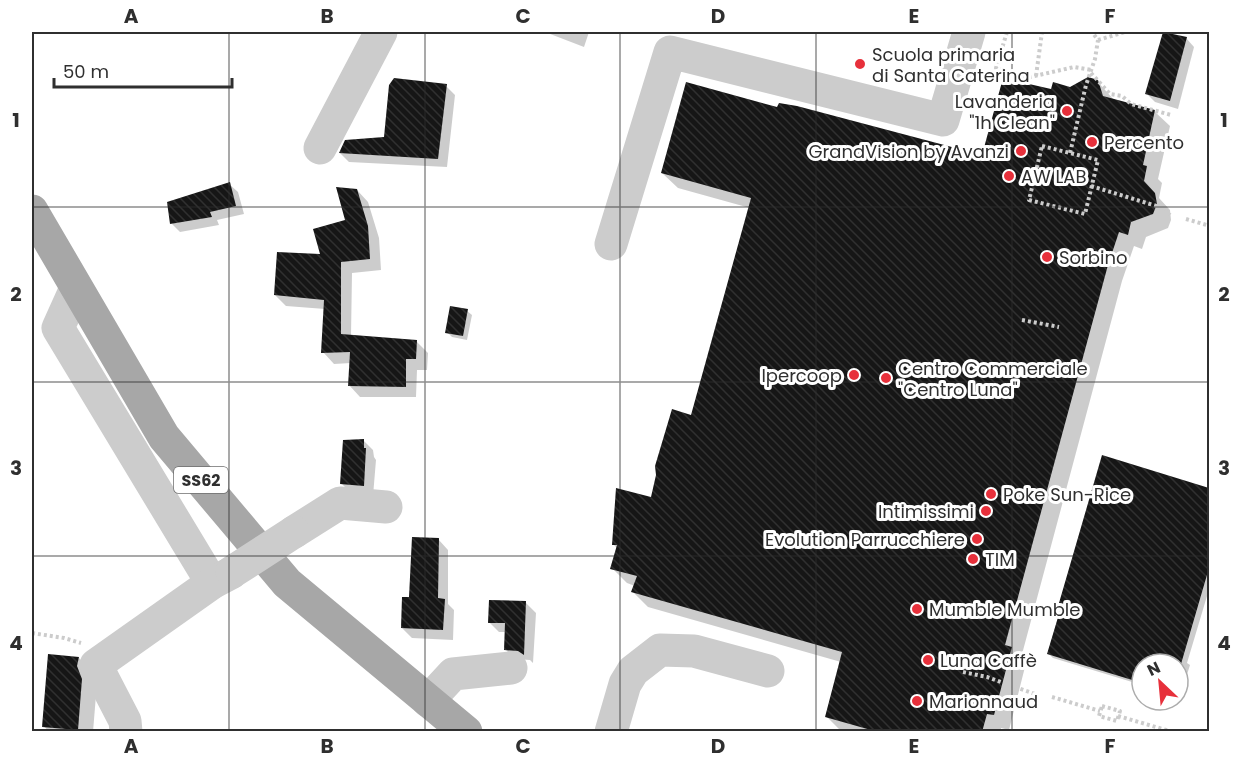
<svg xmlns="http://www.w3.org/2000/svg" width="1241" height="763" font-family="Poppins,sans-serif">
<defs>
<pattern id="building-back-hatch" width="6" height="6" patternUnits="userSpaceOnUse" patternTransform="scale(1.5)"><rect width="6" height="6" fill="#161616"/><path d="M-1 5l2 2M0 0l6 6M5-1l2 2" fill="none" stroke="#303030"/></pattern>
</defs>
<rect width="100%" height="100%" fill="#fff"/>
<g fill="#0003">
<polygon points="545,32 589,32 584,47"/>
<polygon points="1164,32 1186,38 1194,47 1178,109 1155,102 1147,94"/>
<polygon points="1097,81 1114,100 1154,111 1170,126 1158,179 1162,183 1159,198 1170,210 1171,220 1168,228 1146,237 1142,249 1134,246 1122,281 1021,658 1026,663 1009,730 1001,728 1001,732 841,731 826,716 841,662 648,607 633,592 635,586 627,583 612,568 618,549 613,544 652,499 692,416 750,208 678,188 662,173 778,109 983,157 1052,91 1070,89"/>
<polygon points="446,86 455,95 447,167 349,162 340,153 385,138"/>
<polygon points="229,184 238,192 244,214 217,220 219,225 180,232 172,224"/>
<polygon points="357,190 368,202 379,238 381,270 352,273 351,336 417,342 428,353 427,370 417,370 416,397 360,397 349,385 351,363 334,364 323,352 325,309 286,306 275,295 322,255 347,221"/>
<polygon points="467,311 472,315 467,340 452,337 447,332"/>
<polygon points="363,440 373,450 374,457 376,460 373,496 352,494 342,484"/>
<polygon points="1103,457 1210,489 1210,586 1187,663 1190,665 1180,697 1178,696 1178,664 1142,664 1142,685 1053,658 1048,653"/>
<polygon points="438,539 448,550 448,604 454,610 453,640 412,638 402,628"/>
<polygon points="526,603 536,613 533,663 530,660 515,659 505,649 506,632 499,632 489,622"/>
<polygon points="79,658 94,673 96,695 93,732 49,732 44,726"/>
</g>
<g fill="url(#building-back-hatch)">
<polygon points="1163,32 1187,37 1170,101 1145,94"/>
<polygon points="1088,77 1098,80 1103,96 1155,110 1143,165 1147,166 1144,181 1155,193 1157,204 1153,214 1131,222 1128,235 1119,232 1108,265 1005,645 1012,647 994,715 987,714 982,732 878,732 825,717 842,652 631,592 637,576 610,569 617,545 612,545 616,488 651,497 656,475 655,466 672,409 691,415 751,198 661,173 686,82 777,107 779,103 797,106 982,155 1003,78 1051,89 1053,82 1070,87"/>
<polygon points="394,78 447,84 438,159 339,153 345,140 384,137 389,85"/>
<polygon points="230,182 236,206 210,212 212,217 170,224 167,202"/>
<polygon points="336,187 357,189 368,226 370,259 341,262 341,334 417,340 416,359 406,359 406,387 348,386 350,352 321,353 324,300 274,295 277,252 320,254 313,229 345,220"/>
<polygon points="450,306 468,309 463,336 445,333"/>
<polygon points="364,439 364,448 366,448 364,486 340,484 343,440"/>
<polygon points="1102,455 1209,488 1209,568 1181,664 1142,664 1142,683 1047,654 1062,604 1059,603"/>
<polygon points="412,537 439,538 438,598 445,599 443,630 401,628 402,597 409,597"/>
<polygon points="489,600 526,601 524,655 518,651 504,650 505,623 488,623"/>
<polygon points="48,654 79,657 77,666 82,679 78,730 42,727"/>
</g>
<g fill="none" stroke-linecap="round" stroke-linejoin="round">
<g stroke="#ccc" stroke-width="4" stroke-dasharray="3 3" stroke-linecap="butt">
<polyline points="1007,32 996,68 1026,78 1074,67 1092,70"/>
<polyline points="1098,40 1125,32"/>
<polyline points="1091,73 1110,94 1122,96 1131,104 1171,115"/>
<polyline points="1036,76 1042,32"/>
<polygon points="1042,146 1098,160 1085,214 1029,200"/>
<polyline points="1070,153 1086,85 1095,59 1098,40 1092,32"/>
<polyline points="1091,186 1163,208 1170,215"/>
<polyline points="1186,219 1210,226"/>
<polyline points="1022,320 1059,327"/>
<polyline points="32,633 64,638 81,643"/>
<polyline points="963,672 987,677 1035,694"/>
<polyline points="1052,697 1100,711"/>
<polygon points="1102,706 1120,711 1117,721 1099,716"/>
<polyline points="1118,716 1173,732"/>
</g>
<g stroke="#ccc" stroke-width="33">
<polyline points="320,148 381,32"/>
<polyline points="611,244 670,52 943,120 969,32"/>
<polyline points="76,288 58,328 212,583"/>
<polyline points="294,532 340,503 386,507"/>
<polyline points="428,701 453,674 511,668"/>
<polyline points="126,732 125,721 96,665 212,583 231,573"/>
<polyline points="611,732 625,684 633,671 660,650 694,651 768,671"/>
</g>
<polyline stroke="#a7a7a7" stroke-width="33" points="32,211 164,437 287,583 466,732"/>
<polyline stroke="#ccc" stroke-width="33" points="232,572 294,532"/>
</g>
<path fill="none" stroke="#2f2f2f" stroke-width="1.5" stroke-opacity="0.55" d="M 229,32 L 229,732M 425,32 L 425,732M 620,32 L 620,732M 816,32 L 816,732M 1012,32 L 1012,732M 32,207 L 1210,207M 32,382 L 1210,382M 32,556 L 1210,556"/>
<g fill="#e7303b" stroke="#fff" stroke-width="2">
<circle cx="860" cy="64" r="6"/>
<circle cx="1067" cy="111" r="6"/>
<circle cx="1092" cy="142" r="6"/>
<circle cx="1021" cy="151" r="6"/>
<circle cx="1009" cy="176" r="6"/>
<circle cx="1047" cy="257" r="6"/>
<circle cx="854" cy="375" r="6"/>
<circle cx="886" cy="378" r="6"/>
<circle cx="991" cy="494" r="6"/>
<circle cx="986" cy="511" r="6"/>
<circle cx="977" cy="539" r="6"/>
<circle cx="973" cy="559" r="6"/>
<circle cx="917" cy="609" r="6"/>
<circle cx="928" cy="660" r="6"/>
<circle cx="917" cy="701" r="6"/>
</g>
<g text-anchor="middle" dominant-baseline="central" stroke-width="6" stroke-linejoin="round" paint-order="stroke">
<rect fill="#fff" stroke="#6d6d6d" stroke-width="1.5" x="174" y="467" width="54" height="26" rx="4.5"/>
<g font-size="16" font-weight="bold" fill="#2f2f2f">
<text x="201" y="480">SS62</text>
</g>
<g font-size="18" fill="#2f2f2f" stroke="#fff" text-anchor="start">
<text x="872" y="54">Scuola primaria<tspan x="872" dy="21">di Santa Caterina</tspan></text>
<text x="1055" y="101" text-anchor="end">Lavanderia<tspan x="1055" dy="21">"1h Clean"</tspan></text>
<text x="1104" y="142">Percento</text>
<text x="1009" y="151" text-anchor="end">GrandVision by Avanzi</text>
<text x="1021" y="176">AW LAB</text>
<text x="1059" y="257">Sorbino</text>
<text x="898" y="368">Centro Commerciale<tspan x="898" dy="21">"Centro Luna"</tspan></text>
<text x="842" y="375" text-anchor="end">Ipercoop</text>
<text x="1003" y="494">Poke Sun-Rice</text>
<text x="974" y="511" text-anchor="end">Intimissimi</text>
<text x="965" y="539" text-anchor="end">Evolution Parrucchiere</text>
<text x="985" y="559">TIM</text>
<text x="929" y="609">Mumble Mumble</text>
<text x="940" y="660">Luna Caffè</text>
<text x="929" y="701">Marionnaud</text>
</g>
</g>
<rect width="1241" height="763" fill="none" stroke="#ffffff" stroke-width="66"/>
<g transform="translate(1160 682) rotate(334)"><circle r="28" fill="#ffffff" stroke="#acacac" stroke-width="1.5"/>
<path d="M0-4.5L10 22L0 15L-10 22Z" fill="#e7303b"/>
<text y="-9" font-size="16" font-weight="bold" text-anchor="middle" fill="#2f2f2f">N</text>
</g>
<path d="M54 78v9h178v-9" fill="none" stroke="#2f2f2f" stroke-width="3"/>
<text x="63" y="78" font-size="18" fill="#2f2f2f" stroke="#ffffff" stroke-width="4.5" paint-order="stroke">50 m</text>
<rect x="33" y="33" width="1175" height="697" fill="none" stroke="#2f2f2f" stroke-width="2"/>
<g font-size="20" text-anchor="middle" font-weight="bold" fill="#2f2f2f">
<text x="131" y="23">A</text>
<text x="327" y="23">B</text>
<text x="523" y="23">C</text>
<text x="718" y="23">D</text>
<text x="914" y="23">E</text>
<text x="1110" y="23">F</text>
<text x="16" y="127">1</text>
<text x="1224" y="127">1</text>
<text x="16" y="301">2</text>
<text x="1224" y="301">2</text>
<text x="16" y="475">3</text>
<text x="1224" y="475">3</text>
<text x="16" y="650">4</text>
<text x="1224" y="650">4</text>
<text x="131" y="753">A</text>
<text x="327" y="753">B</text>
<text x="523" y="753">C</text>
<text x="718" y="753">D</text>
<text x="914" y="753">E</text>
<text x="1110" y="753">F</text>
</g>
</svg>
